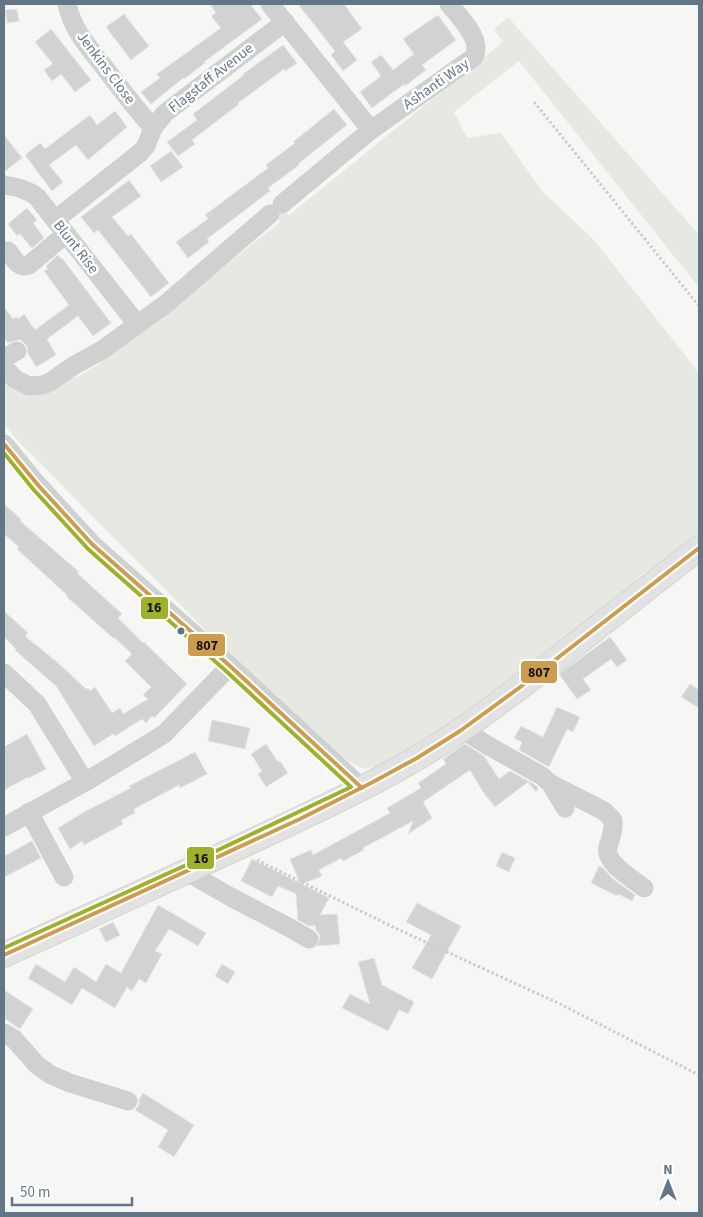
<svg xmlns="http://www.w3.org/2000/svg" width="703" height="1217" font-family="'Source Sans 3',sans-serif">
<rect width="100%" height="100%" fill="#f6f6f4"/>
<polygon fill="#e6e9e2" points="508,17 699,235 699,287 669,250 519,61 454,112 467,138 501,133 542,191 594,240 699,373 699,542 644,573 637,579 634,587 460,718 381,766 363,769 341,757 231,656 16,439 4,424 4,380 75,378 99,364 104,353 182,300 280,222 273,208 277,205 289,215 503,42 494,29"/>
<g fill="#d1d2d2" stroke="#e5e5e4">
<polygon points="210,4 250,4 262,19 204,62 205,63 184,79 183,78 151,104 141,92 160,78 157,74 221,28 211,16 216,13"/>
<polygon points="298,4 344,4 362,29 343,42 357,60 343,71 331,55 335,51"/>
<polygon points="17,9 19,21 7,23 5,10"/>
<polygon points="124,14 149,46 131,60 106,27"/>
<polygon points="438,15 456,40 422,65 426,70 405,86 404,84 372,108 360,92 381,76 371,62 381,55 393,70 414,54 403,39"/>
<polygon points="51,29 91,80 75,92 61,74 52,81 44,70 53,64 35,42"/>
<polygon points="283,45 297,63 285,71 284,69 238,103 239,104 192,140 195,144 178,156 167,142 197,120 193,114 244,75 243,74"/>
<polygon points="334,109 347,125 298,164 299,165 268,188 270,191 207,239 209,242 188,258 176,242 208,219 205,215 268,168 266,165 295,143 293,142"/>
<polygon points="115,111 127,127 88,160 76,145 49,165 63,182 52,191 25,155 40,143 45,149 90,115 97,125"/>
<polygon points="4,135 22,158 4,172"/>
<polygon points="171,151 183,167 161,182 150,166"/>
<polygon points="129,180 141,196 112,217 128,236 131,234 169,283 151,297 98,230 94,233 81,217"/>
<polygon points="27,208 37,220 33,223 44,238 32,248 20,234 17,236 8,224"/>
<polygon points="58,255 61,259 62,258 111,323 93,336 78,316 47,339 56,355 36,367 28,353 27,346 21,340 17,340 8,343 4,338 4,307 13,319 17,317 18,319 24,314 35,330 69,305 44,271 48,269 46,266"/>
<polygon points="4,504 21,519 20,521 79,572 77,573 122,614 118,618 143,643 144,642 187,684 154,718 152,716 146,723 142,719 115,736 113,734 94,746 56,686 15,650 16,649 4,637 4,611 28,633 25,636 57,662 86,689 88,688 90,691 95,687 112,713 120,708 123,714 148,699 143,695 151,687 125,661 132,654 114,637 113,638 66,596 67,595 17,549 19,547 4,534"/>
<polygon points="610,637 627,660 617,667 611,659 583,679 591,690 577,699 559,674"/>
<polygon points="690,684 699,690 699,708 681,697"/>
<polygon points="557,707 580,717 573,732 567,729 549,767 519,750 522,742 514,738 521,726 543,737"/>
<polygon points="212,720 250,728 245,749 208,741"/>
<polygon points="27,734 46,769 29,778 28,777 4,790 4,747"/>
<polygon points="266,744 278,762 280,761 288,773 266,787 258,774 262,771 251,754"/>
<polygon points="465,744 484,756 499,779 510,771 535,785 538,788 536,792 528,782 495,807 483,792 470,770 423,802 432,818 408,834 413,821 363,848 364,850 343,861 341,858 319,870 322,876 302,884 329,898 320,915 337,914 340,944 317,946 320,939 319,934 316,930 315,925 309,926 298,920 296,894 278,886 272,897 241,881 252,859 300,883 290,859 311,850 313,855 390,813 387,808 421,788 418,783 446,764 443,759"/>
<polygon points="195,752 207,774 180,788 179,785 134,809 135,813 121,820 123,824 84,845 82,841 70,849 58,828 86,811 131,788 129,786"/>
<polygon points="32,841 41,858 4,877 4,856"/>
<polygon points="502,852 515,858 509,872 496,866"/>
<polygon points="599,866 603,868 613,879 635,895 632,901 618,894 617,896 591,883"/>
<polygon points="417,903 461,926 432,979 412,968 431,935 406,922"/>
<polygon points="158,905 206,933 198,946 169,929 155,951 162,954 146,983 139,979 132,991 127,987 115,1008 82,988 72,1005 28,978 36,964 65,982 74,967 96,982 106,964 121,973"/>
<polygon points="113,922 120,935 106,942 99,929"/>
<polygon points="374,958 382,985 414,1002 408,1014 399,1010 388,1031 342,1008 350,994 370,1004 358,962"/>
<polygon points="222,964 235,972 228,984 215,976"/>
<polygon points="4,990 33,1009 20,1029 4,1018"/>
<polygon points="143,1093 194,1125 174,1157 158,1147 168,1130 135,1110 139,1105 139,1100"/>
</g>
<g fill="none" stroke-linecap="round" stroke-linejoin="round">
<defs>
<path id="major" d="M 4,955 C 87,917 169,880 252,841 C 316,811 380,782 440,744 C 467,727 493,707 519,688 C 580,642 639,594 699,548"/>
</defs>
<use href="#major" stroke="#d3d4d3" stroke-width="26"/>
<g stroke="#cccdce" stroke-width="3" stroke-dasharray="2.5 2.5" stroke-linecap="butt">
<polyline points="534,102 699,306"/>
<polyline points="257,860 395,928 560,1004 699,1075"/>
</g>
<g stroke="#cfd1d1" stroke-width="19">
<path d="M 67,4 C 73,31 88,46 104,67 C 120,88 136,109 153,128"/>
<path d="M 270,4 L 371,130 L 474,57 C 475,56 476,51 476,49 C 477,34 458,15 449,4"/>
<path d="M 4,185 C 16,187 27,189 37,197 L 137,324"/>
<polyline points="282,204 371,130"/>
<polyline points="55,220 141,152 146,146 153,128 165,113 285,22"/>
<path d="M 8,251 C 14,258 18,269 29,265 L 66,234"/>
<polyline points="4,358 17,351"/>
<polyline points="4,367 15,379 29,386 43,385 50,382 73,366 102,350 167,303 270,214"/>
<polyline points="4,444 38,485 92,544 230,666 362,788"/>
<polyline points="4,673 37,704 85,782"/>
<polyline points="462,729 487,745 542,776 551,784 565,808"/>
<path d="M 551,784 L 604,811 L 613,820 C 614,832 611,836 608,847 C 604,863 633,879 644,888"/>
<polyline points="29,812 64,877"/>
<polyline points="4,827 85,782 148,744 164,734 230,666"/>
<polyline points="187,872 229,896 290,928 309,939"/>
<polyline points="4,1033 14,1039 37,1065 51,1075 70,1083 128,1101"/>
</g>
<use href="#major" stroke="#e2e2e3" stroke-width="24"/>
<defs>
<g id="bus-1">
<polyline points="4,444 38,485 92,544 230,666 362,788"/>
<polyline points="4,955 300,819 371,783 417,758 460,731 519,688 699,548"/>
</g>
<polyline id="bus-2" points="4,453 33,489 88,549 226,671 351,787 195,861 4,948"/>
</defs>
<use href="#bus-1" stroke="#fff" stroke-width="8"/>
<use href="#bus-2" stroke="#fff" stroke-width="8"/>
<use href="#bus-1" stroke="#ce9c4e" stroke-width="4"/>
<use href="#bus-2" stroke="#9fb02b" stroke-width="4"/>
</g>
<circle fill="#647686" stroke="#fff" stroke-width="2" cx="181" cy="631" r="4.5"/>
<g text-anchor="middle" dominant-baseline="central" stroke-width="5" stroke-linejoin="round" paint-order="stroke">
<g font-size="15" fill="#647686" stroke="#fff">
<text transform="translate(106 68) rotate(53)">Jenkins Close</text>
<text transform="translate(211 78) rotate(-38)">Flagstaff Avenue</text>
<text transform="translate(436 84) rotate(-35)">Ashanti Way</text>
<text transform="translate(76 247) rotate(52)">Blunt Rise</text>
</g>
</g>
<g stroke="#fff" stroke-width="2">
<rect x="140" y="596" width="29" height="24" rx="5" fill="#9fb02b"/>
<rect x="187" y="633" width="39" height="24" rx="5" fill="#ce9c4e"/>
<rect x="520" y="660" width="38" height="24" rx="5" fill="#ce9c4e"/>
<rect x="186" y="846" width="29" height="24" rx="5" fill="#9fb02b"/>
</g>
<g font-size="14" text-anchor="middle" font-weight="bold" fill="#111">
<text x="154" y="612">16</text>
<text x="207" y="650">807</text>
<text x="539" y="677">807</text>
<text x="201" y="863">16</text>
</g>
<rect width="703" height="1217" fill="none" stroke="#647686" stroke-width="10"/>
<g transform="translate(668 1182)" stroke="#ffffff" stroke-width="4" paint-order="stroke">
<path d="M0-4L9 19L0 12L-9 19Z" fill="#647686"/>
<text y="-8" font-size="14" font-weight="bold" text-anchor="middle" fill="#647686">N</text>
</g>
<path d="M12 1197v8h120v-8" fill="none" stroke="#647686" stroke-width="2.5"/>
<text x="20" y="1197" font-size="15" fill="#647686" stroke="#ffffff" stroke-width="4" paint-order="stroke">50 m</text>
</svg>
